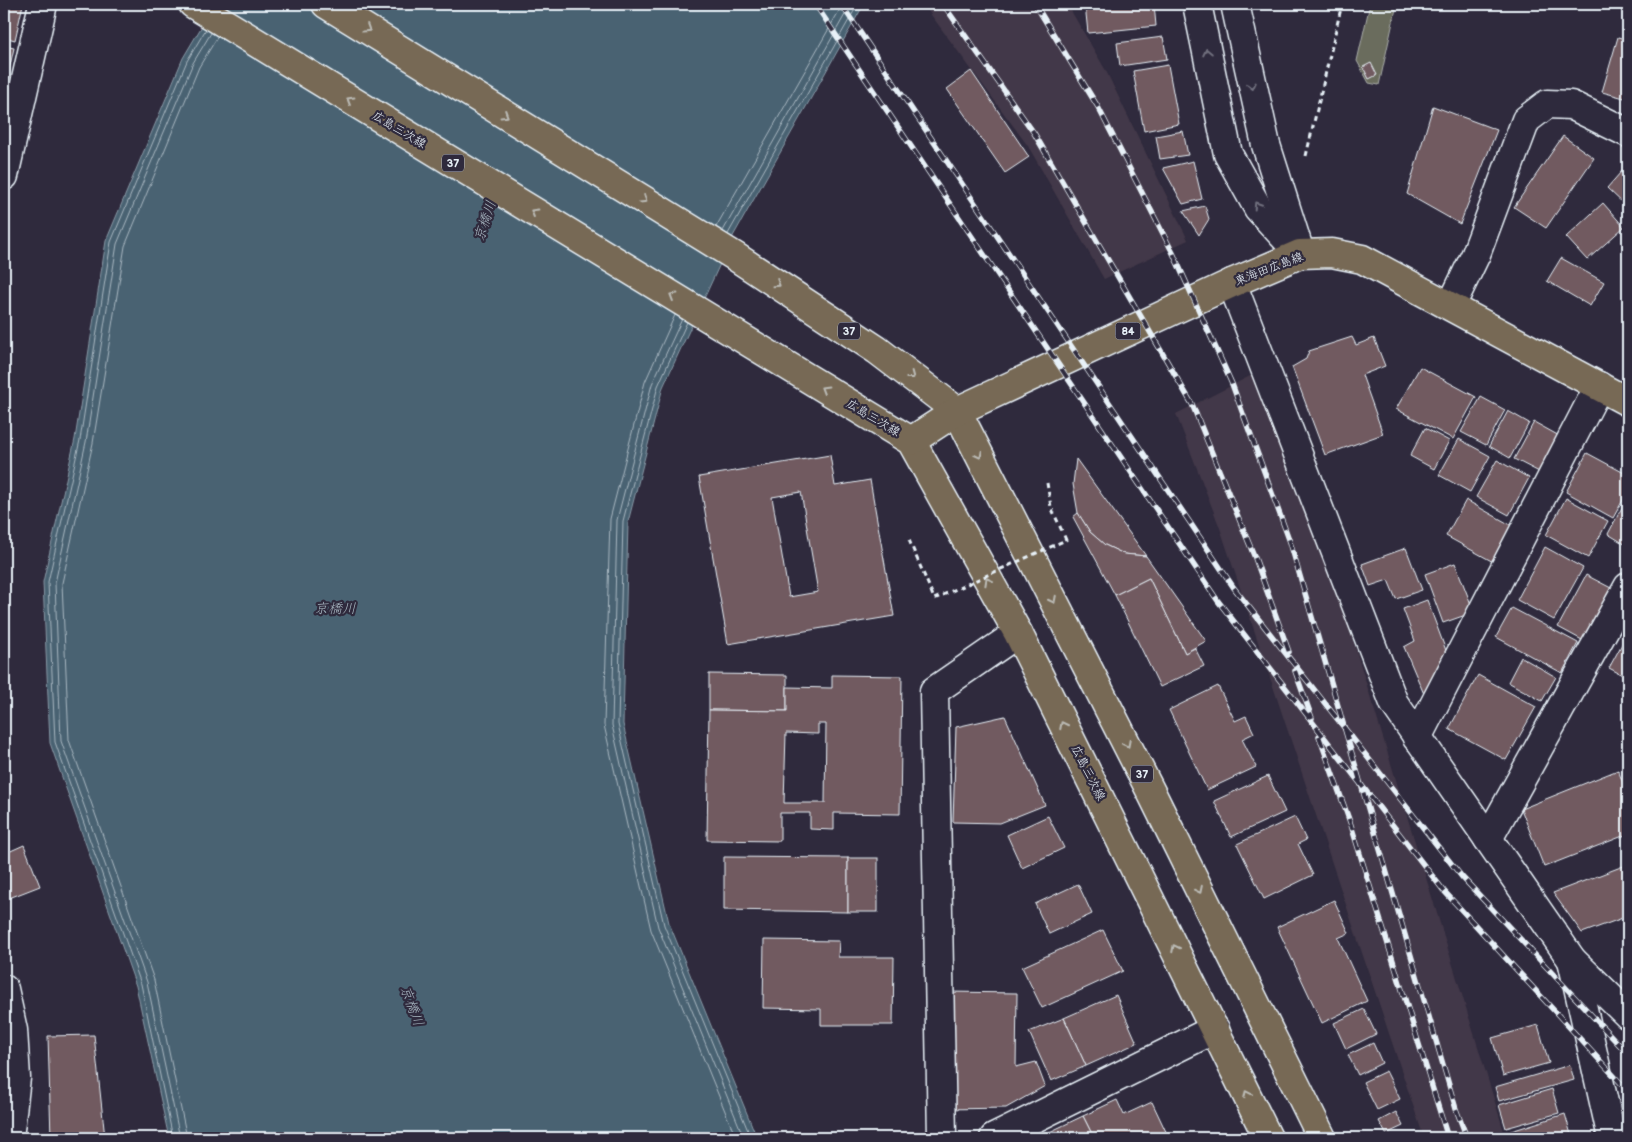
<svg xmlns="http://www.w3.org/2000/svg" width="1632" height="1142" font-family="'Balsamiq Sans','Klee One',sans-serif">
<rect width="100%" height="100%" fill="#2f2a3d"/>
<filter id="ink" filterUnits="userSpaceOnUse"><feTurbulence type="fractalNoise" baseFrequency=".02" numOctaves="2"/><feDisplacementMap in="SourceGraphic" scale="10" xChannelSelector="R" yChannelSelector="G"/><feConvolveMatrix kernelMatrix="1 2 1 2 8 2 1 2 1" color-interpolation-filters="sRGB"/></filter>
<g filter="url(#ink)">
<g fill="#433848">
<polygon points="923,4 1067,4 1105,69 1188,240 1104,279 1028,146"/>
<polygon points="1256,373 1344,611 1506,1138 1424,1138 1220,528 1176,414"/>
</g>
<polygon fill="#6b6c5d" stroke="#aaaeaa" points="1370,4 1397,4 1379,85 1369,83 1357,61"/>
<polygon fill="#4a6272" stroke="#899ba8" points="215,4 864,4 732,238 663,387 628,522 623,724 669,923 757,1138 169,1138 136,986 50,743 43,582 75,439 106,241 183,58"/>
<g fill="none" stroke-linecap="round" stroke-linejoin="round">
<g stroke="#a9b8c2" stroke-width="1">
<polyline points="716,227 843,4"/>
<polyline points="723,231 851,4"/>
<polyline points="728,234 858,4"/>
<polyline points="675,315 645,382 610,519 604,725 651,930 736,1138"/>
<polyline points="682,319 652,384 617,520 612,725 658,927 744,1138"/>
<polyline points="687,322 658,386 623,521 618,724 664,925 751,1138"/>
<polyline points="173,1138 141,984 55,742 48,582 80,440 111,242 187,61 206,29"/>
<polyline points="180,1138 147,982 61,741 55,583 86,442 117,244 193,63 211,33"/>
<polyline points="187,1138 154,980 69,740 62,583 93,443 125,246 199,67 218,36"/>
</g>
</g>
<g fill="#715a60" stroke="#e8f1f8" fill-rule="evenodd">
<polygon points="4,4 23,4 15,40 4,37"/>
<polygon points="1085,4 1154,4 1156,26 1088,33"/>
<polygon points="1163,37 1167,59 1120,66 1117,43"/>
<polygon points="1618,37 1628,40 1628,99 1602,92"/>
<polygon points="4,46 14,48 4,92"/>
<polygon points="1371,63 1377,75 1369,79 1363,67"/>
<polygon points="1168,65 1179,124 1144,131 1133,71"/>
<polygon points="971,71 1029,157 1005,173 947,89"/>
<polygon points="1433,106 1497,130 1460,224 1407,194"/>
<polygon points="1183,131 1188,155 1160,159 1156,136"/>
<polygon points="1563,136 1594,158 1546,228 1514,207"/>
<polygon points="1193,161 1202,199 1183,204 1163,168"/>
<polygon points="1628,164 1628,208 1607,188"/>
<polygon points="1603,203 1624,227 1587,260 1566,237"/>
<polygon points="1205,206 1209,219 1199,235 1183,211"/>
<polygon points="1561,258 1604,282 1590,306 1547,281"/>
<polygon points="1352,337 1356,345 1374,338 1385,366 1362,375 1383,434 1325,455 1292,367 1306,359 1309,351"/>
<polygon points="1420,367 1476,397 1453,439 1396,409"/>
<polygon points="1481,397 1505,410 1486,445 1461,432"/>
<polygon points="1508,411 1529,423 1510,458 1489,446"/>
<polygon points="1534,422 1563,438 1543,474 1514,459"/>
<polygon points="1425,428 1449,441 1434,469 1410,456"/>
<polygon points="1459,439 1490,456 1470,492 1439,475"/>
<polygon points="1587,453 1628,475 1628,491 1613,518 1566,492"/>
<path d="M 830,455 L 835,486 L 870,480 L 894,616 L 728,644 L 699,477 ZM 801,492 L 818,592 L 789,597 L 772,497 Z"/>
<polygon points="1076,459 1146,556 1124,554 1105,545 1090,532 1078,513 1073,484"/>
<polygon points="1497,460 1529,478 1509,515 1476,497"/>
<polygon points="1628,496 1628,546 1608,534"/>
<polygon points="1566,498 1608,521 1588,558 1546,535"/>
<polygon points="1466,500 1516,528 1497,564 1446,536"/>
<polygon points="1078,513 1090,532 1105,545 1124,554 1146,556 1206,641 1185,653 1149,578 1115,595 1073,517"/>
<polygon points="1545,547 1583,568 1554,620 1517,600"/>
<polygon points="1406,548 1422,590 1396,599 1388,580 1370,586 1362,564"/>
<polygon points="1455,563 1474,612 1443,623 1425,574"/>
<polygon points="1586,575 1611,588 1582,640 1558,627"/>
<polygon points="1149,578 1185,653 1195,648 1204,666 1160,687 1115,595"/>
<polygon points="1427,600 1448,656 1424,694 1404,647 1415,641 1403,609"/>
<polygon points="1512,608 1578,643 1562,673 1496,637"/>
<polygon points="1628,633 1628,678 1609,668"/>
<polygon points="1521,657 1556,677 1542,701 1508,682"/>
<polygon points="709,674 787,675 787,711 709,710"/>
<path d="M 832,675 L 902,676 L 900,814 L 834,813 L 834,830 L 810,829 L 810,813 L 780,813 L 780,841 L 707,840 L 709,710 L 787,711 L 787,687 L 832,688 ZM 818,724 L 826,724 L 825,803 L 784,803 L 786,733 L 818,734 Z"/>
<polygon points="1478,675 1536,707 1506,760 1449,729"/>
<polygon points="1218,686 1235,721 1246,716 1254,733 1242,739 1256,767 1207,790 1169,710"/>
<polygon points="1005,716 1045,805 1000,823 953,822 956,727"/>
<polygon points="1618,770 1628,796 1628,834 1544,867 1521,809"/>
<polygon points="1268,776 1285,812 1231,837 1214,801"/>
<polygon points="1048,816 1064,848 1022,868 1007,835"/>
<polygon points="1295,817 1306,840 1298,844 1313,875 1264,899 1237,844"/>
<polygon points="24,845 40,886 4,900 4,854"/>
<polygon points="724,857 848,858 848,912 724,910"/>
<rect x="848" y="858" width="30" height="54"/>
<polygon points="1626,865 1628,870 1628,916 1582,933 1553,893"/>
<polygon points="1078,884 1092,914 1049,934 1035,904"/>
<polygon points="1334,900 1349,933 1338,938 1367,1001 1322,1023 1277,927"/>
<polygon points="1103,930 1123,971 1042,1008 1022,967"/>
<polygon points="764,940 839,941 838,957 894,957 893,1025 821,1025 821,1009 763,1008"/>
<polygon points="948,992 1017,993 1016,1067 1036,1062 1045,1086 1006,1108 947,1109"/>
<polygon points="1116,995 1137,1043 1086,1066 1064,1018"/>
<polygon points="1364,1009 1376,1034 1346,1049 1334,1023"/>
<polygon points="1064,1018 1086,1066 1051,1081 1029,1032"/>
<polygon points="1538,1025 1549,1063 1503,1076 1492,1038"/>
<polygon points="94,1035 105,1138 51,1138 48,1036"/>
<polygon points="1373,1043 1382,1063 1358,1075 1348,1055"/>
<polygon points="1570,1065 1574,1080 1499,1101 1495,1087"/>
<polygon points="1386,1071 1400,1099 1377,1110 1363,1082"/>
<polygon points="1552,1089 1559,1113 1506,1128 1499,1105"/>
<polygon points="1117,1100 1124,1115 1152,1102 1169,1138 1094,1138 1083,1116"/>
<polygon points="1396,1112 1403,1126 1386,1134 1379,1121"/>
<polygon points="1565,1114 1572,1138 1510,1138 1508,1132"/>
<polygon points="1083,1116 1094,1138 1037,1138"/>
</g>
<g fill="none" stroke-linecap="round" stroke-linejoin="round">
<defs>
<g id="street">
<polyline points="4,176 43,4"/>
<polyline points="1232,283 1394,703 1572,960 1628,1015"/>
<polyline points="1451,306 1476,254 1526,120 1547,104 1571,105 1628,133"/>
<polyline points="1417,738 1599,386"/>
<polyline points="1488,839 1628,587"/>
<polyline points="1572,960 1612,1138"/>
<polyline points="4,989 13,1030 16,1078 9,1138"/>
<polyline points="942,1138 934,691 1018,633"/>
<polyline points="994,1138 1215,1029"/>
</g>
<g id="secondary">
<polyline points="1197,4 1228,154 1258,208 1300,254"/>
<polyline points="1235,4 1266,145 1298,246"/>
</g>
<g id="primary">
<polyline points="193,4 911,441 1018,633 1268,1138"/>
<polyline points="326,4 736,257 877,350 957,411 1151,792 1322,1138"/>
<polyline points="911,441 957,411 1232,283 1300,254 1332,253 1362,259 1628,402"/>
</g>
</defs>
<use href="#street" stroke="#e8f1f8" stroke-width="31"/>
<use href="#secondary" stroke="#e8f1f8" stroke-width="31"/>
<use href="#primary" stroke="#e8f1f8" stroke-width="31"/>
<g stroke="#e8f1f8" stroke-width="3" stroke-dasharray="5 4" stroke-linecap="butt">
<polyline points="1306,156 1342,4"/>
<polyline points="1047,483 1051,507 1063,533"/>
<polyline points="909,540 931,591"/>
</g>
<use href="#street" stroke="#2f2a3d" stroke-width="28"/>
<use href="#secondary" stroke="#2f2a3d" stroke-width="28"/>
<use href="#primary" stroke="#776954" stroke-width="28"/>
<defs>
<g id="rail">
<polyline points="815,4 1218,601 1444,891 1628,1091"/>
<polyline points="841,4 1234,588 1462,877 1628,1054"/>
<polyline points="943,4 1034,133 1192,404 1255,558 1289,652"/>
<polyline points="1035,4 1098,107 1173,253 1232,384 1290,542 1456,1109 1467,1138"/>
<polyline points="1295,671 1312,718"/>
<polyline points="1319,736 1351,825 1448,1138"/>
</g>
</defs>
<use href="#rail" stroke="#e8f1f8" stroke-width="5.5"/>
<use href="#rail" stroke="#2f2a3d" stroke-width="4" stroke-dasharray="11" stroke-linecap="butt"/>
<polyline stroke="#e8f1f8" stroke-width="3" stroke-dasharray="5 4" stroke-linecap="butt" points="931,591 934,599 1066,540 1063,533"/>
</g>
<defs><path id="oneway-chevron" d="M-2-3.5L2.5 0L-2 3.5" fill="none" stroke-width="1.6" stroke-linecap="round" stroke-linejoin="round" transform="scale(1.25)"/></defs>
<g stroke="#bbbbb6">
<use href="#oneway-chevron" transform="translate(367 29) rotate(32)"/>
<use href="#oneway-chevron" transform="translate(350 100) rotate(-149)"/>
<use href="#oneway-chevron" transform="translate(505 115) rotate(32)"/>
<use href="#oneway-chevron" transform="translate(644 200) rotate(32)"/>
<use href="#oneway-chevron" transform="translate(534 212) rotate(-149)"/>
<use href="#oneway-chevron" transform="translate(777 284) rotate(33)"/>
<use href="#oneway-chevron" transform="translate(673 296) rotate(-149)"/>
<use href="#oneway-chevron" transform="translate(911 376) rotate(37)"/>
<use href="#oneway-chevron" transform="translate(824 389) rotate(-149)"/>
<use href="#oneway-chevron" transform="translate(979 455) rotate(63)"/>
<use href="#oneway-chevron" transform="translate(988 581) rotate(-119)"/>
<use href="#oneway-chevron" transform="translate(1053 600) rotate(63)"/>
<use href="#oneway-chevron" transform="translate(1063 725) rotate(-117)"/>
<use href="#oneway-chevron" transform="translate(1127 744) rotate(63)"/>
<use href="#oneway-chevron" transform="translate(1199 890) rotate(64)"/>
<use href="#oneway-chevron" transform="translate(1175 948) rotate(-117)"/>
<use href="#oneway-chevron" transform="translate(1247 1094) rotate(-116)"/>
</g>
<g stroke="#70707e">
<use href="#oneway-chevron" transform="translate(1207 52) rotate(-102)"/>
<use href="#oneway-chevron" transform="translate(1252 86) rotate(77)"/>
<use href="#oneway-chevron" transform="translate(1257 205) rotate(-123)"/>
</g>
</g>
<g text-anchor="middle" dominant-baseline="central" stroke-width="4.5" stroke-linejoin="round" paint-order="stroke">
<g fill="#2f2a3d" stroke="#b0b5c0" stroke-width="1">
<rect x="442" y="154.5" width="22" height="17" rx="4"/>
<rect x="838" y="322.5" width="22" height="17" rx="4"/>
<rect x="1115.5" y="322.5" width="25" height="17" rx="4"/>
<rect x="1131" y="765.5" width="22" height="17" rx="4"/>
</g>
<g font-size="11" font-weight="bold" fill="#e8f1f8">
<text x="453" y="163">37</text>
<text x="849" y="331">37</text>
<text x="1128" y="331">84</text>
<text x="1142" y="774">37</text>
</g>
<g font-size="12" fill="#e8f1f8" stroke="#2f2a3d">
<text transform="translate(399 130) rotate(31)">広島三次線</text>
<text transform="translate(1269 269) rotate(-21)">東海田広島線</text>
<text transform="translate(873 418) rotate(31)">広島三次線</text>
<text transform="translate(1088 773) rotate(63)">広島三次線</text>
</g>
<g font-size="14" font-style="italic" fill="#a9b8c2" stroke="#2f2a3d">
<text transform="translate(485 221) rotate(-72)">京橋川</text>
<text x="335" y="608">京橋川</text>
<text transform="translate(412 1006) rotate(70)">京橋川</text>
</g>
</g>
<rect width="1632" height="1142" fill="none" stroke="#2f2a3d" stroke-width="20"/>
<rect x="10" y="10" width="1612" height="1122" fill="none" stroke="#e8f1f8" stroke-width="2" filter="url(#ink)"/>
</svg>
